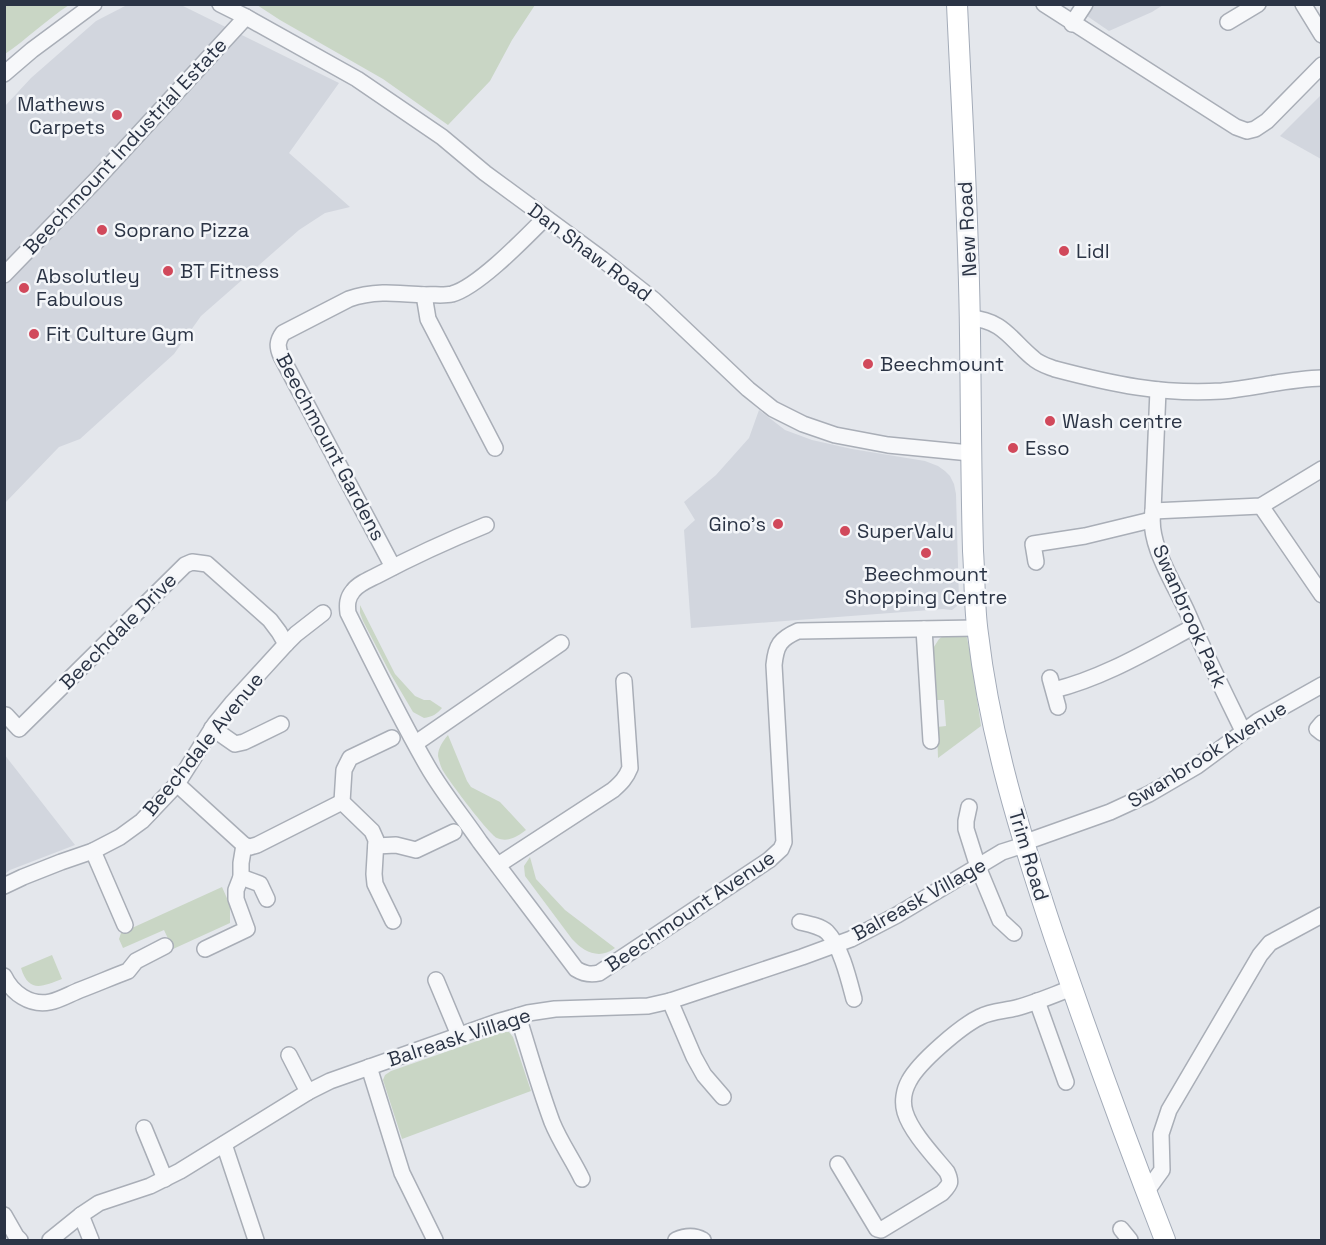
<svg xmlns="http://www.w3.org/2000/svg" width="1326" height="1245" font-family="'Space Grotesk',sans-serif">
<rect width="100%" height="100%" fill="#e4e7ec"/>
<g fill="#d2d6de">
<polygon points="127,5 181,5 339,83 289,153 350,207 325,213 299,230 201,316 174,354 80,439 59,447 5,503 5,106 31,78 96,21"/>
<polygon points="1071,5 1163,5 1152,12 1109,31"/>
<polygon points="1321,95 1321,159 1280,136"/>
<polygon points="759,410 785,430 812,440 852,449 925,461 938,466 945,471 950,476 954,484 956,494 959,600 957,606 952,610 943,609 691,628 684,530 695,520 684,502 716,475 749,438"/>
<polygon points="4,754 75,845 10,870 5,874"/>
</g>
<g fill="#c9d6c5">
<path d="M 5,4 L 69,4 L 69,5 C 46,20 27,39 5,54 Z"/>
<polygon points="257,5 535,5 512,40 490,81 448,125 383,79 280,20"/>
<path d="M 360,605 L 395,674 L 415,696 L 424,700 L 430,700 L 442,708 C 437,714 432,717 424,718 L 413,712 L 390,673 L 363,621 L 360,613 Z"/>
<polygon points="946,634 966,634 970,652 981,726 938,758 937,727 946,726 944,700 935,700 932,650 939,639"/>
<path d="M 448,735 L 467,781 L 471,787 L 500,802 L 526,830 C 518,836 508,843 497,838 C 488,833 448,780 442,769 C 440,765 439,760 438,756 C 438,748 443,741 448,735 Z"/>
<path d="M 530,857 L 536,879 L 565,910 L 615,948 C 599,960 584,952 572,939 L 525,876 L 524,866 Z"/>
<polygon points="222,887 230,905 230,923 173,949 164,930 123,948 119,939 121,933"/>
<path d="M 52,955 L 62,979 C 43,986 29,994 21,968 Z"/>
<polygon points="503,1032 509,1032 513,1037 531,1091 402,1139 383,1080 385,1075 391,1071"/>
</g>
<g fill="none" stroke-linecap="round" stroke-linejoin="round">
<defs>
<g id="minor">
<polyline points="220,4 246,17 357,79 442,137 485,173 602,259 654,300 748,389 773,409 803,424 835,435 888,445 970,453"/>
<polyline points="1044,4 1200,104 1236,127 1247,131 1255,129 1267,121 1322,65"/>
<polyline points="1303,4 1322,35"/>
<polyline points="1228,22 1258,4"/>
<polyline points="1072,24 1085,4"/>
<polyline points="4,74 32,50 94,4"/>
<polyline points="4,275 97,179 246,17"/>
<path d="M 970,318 C 1003,320 1011,340 1033,358 C 1039,364 1047,366 1055,369 C 1112,384 1162,395 1222,391 C 1255,388 1287,379 1322,378"/>
<path d="M 1158,390 L 1153,511 C 1147,544 1175,584 1188,614 C 1205,654 1224,692 1243,731"/>
<path d="M 495,448 L 428,319 L 424,295 C 432,294 443,296 452,294 C 478,287 525,238 545,218"/>
<polyline points="1261,506 1322,595"/>
<polyline points="1153,511 1261,506 1322,469"/>
<path d="M 486,525 C 449,540 412,557 376,576 C 368,580 358,584 353,591 C 347,598 347,605 348,613 C 374,665 399,717 428,767 C 443,793 463,817 480,842 C 512,884 544,927 576,969 C 584,974 590,975 599,973 L 769,860 L 781,849 L 784,842 L 774,665 C 776,645 780,639 798,631 L 977,628"/>
<polyline points="1036,562 1033,544 1085,536 1151,520"/>
<path d="M 393,567 L 281,356 C 277,347 277,341 283,333 L 349,299 C 373,290 398,293 424,295"/>
<polyline points="924,629 931,741"/>
<polyline points="1050,678 1058,707"/>
<path d="M 1054,690 C 1103,678 1148,651 1193,627"/>
<polyline points="6,715 19,729 185,565 192,562 207,564 270,620 279,632 286,644"/>
<polyline points="1322,723 1317,729 1322,733"/>
<polyline points="212,728 235,744 244,742 281,724"/>
<polyline points="392,738 350,758 344,770 342,802 372,831 376,840 374,874 375,884 393,921"/>
<polyline points="416,743 561,643"/>
<polyline points="177,784 244,845 250,847 257,845 342,802"/>
<polyline points="969,807 966,821 966,829 978,867 1000,920 1014,933"/>
<polyline points="1023,843 1110,812 1149,794 1197,766 1258,721 1322,685"/>
<polyline points="376,846 396,845 416,850 454,832"/>
<polyline points="93,851 125,925"/>
<path d="M 498,865 L 613,790 C 621,783 626,778 630,768 L 624,681"/>
<polyline points="241,877 260,884 267,899"/>
<polyline points="4,886 23,877 61,862 93,851 120,837 142,821 177,784 215,724 233,702 286,644 296,634 323,613"/>
<path d="M 800,922 C 809,924 820,926 827,932 C 841,946 849,980 854,999"/>
<polyline points="205,949 247,929 236,899 236,890 241,877 241,863 244,845"/>
<path d="M 4,976 C 12,993 30,1006 50,1002 C 60,1000 70,994 80,990 C 96,984 112,977 128,971 L 136,961 L 165,946"/>
<polyline points="436,980 459,1035"/>
<polyline points="670,1001 694,1057 704,1075 723,1097"/>
<polyline points="1037,1001 1066,1082"/>
<path d="M 518,1016 C 529,1051 539,1087 552,1122 C 560,1142 573,1160 582,1179"/>
<polyline points="289,1055 308,1092"/>
<polyline points="369,1067 402,1173 435,1240"/>
<polyline points="144,1128 165,1179"/>
<polyline points="224,1144 256,1240"/>
<path d="M 838,1164 L 877,1229 L 881,1230 L 942,1193 C 950,1184 952,1183 947,1172 C 933,1155 911,1132 905,1112 C 902,1102 904,1090 909,1081 C 919,1062 961,1026 980,1017 C 991,1011 1004,1011 1016,1008 C 1035,1003 1053,995 1072,988"/>
<polyline points="1146,1192 1162,1170 1161,1134 1169,1110 1260,955 1270,943 1322,915"/>
<polyline points="4,1215 16,1236 20,1240"/>
<polyline points="81,1215 91,1240"/>
<polyline points="1121,1229 1130,1240"/>
<polyline points="50,1240 81,1215 99,1203 150,1186 180,1171 308,1092 330,1081 497,1022 528,1013 555,1009 648,1006 670,1001 802,957 851,939 897,915 1002,852 1024,845"/>
<path d="M 676,1240 C 685,1236 694,1235 703,1240"/>
</g>
<path id="major" d="M 957,4 C 962,115 969,225 970,335 C 971,407 971,479 973,551 C 975,579 974,607 978,634 C 990,737 1021,837 1054,936 C 1089,1038 1126,1140 1165,1240"/>
</defs>
<use href="#minor" stroke="#a9aeb7" stroke-width="18"/>
<use href="#major" stroke="#a3abb8" stroke-width="22"/>
<use href="#minor" stroke="#f7f8fa" stroke-width="15"/>
<use href="#major" stroke="#fff" stroke-width="20"/>
</g>
<g fill="#d1495b" stroke="#f4f6f9" stroke-width="2">
<circle cx="117" cy="115" r="6"/>
<circle cx="102" cy="230" r="6"/>
<circle cx="1064" cy="251" r="6"/>
<circle cx="168" cy="271" r="6"/>
<circle cx="24" cy="288" r="6"/>
<circle cx="34" cy="334" r="6"/>
<circle cx="868" cy="364" r="6"/>
<circle cx="1050" cy="421" r="6"/>
<circle cx="1013" cy="448" r="6"/>
<circle cx="778" cy="524" r="6"/>
<circle cx="845" cy="531" r="6"/>
<circle cx="926" cy="553" r="6"/>
</g>
<g text-anchor="middle" dominant-baseline="central" stroke-width="5" stroke-linejoin="round" paint-order="stroke">
<g font-size="20" fill="#2b3445" stroke="#f4f6f9" text-anchor="start">
<text x="105" y="104" text-anchor="end">Mathews<tspan x="105" dy="23">Carpets</tspan></text>
<text x="114" y="230">Soprano Pizza</text>
<text x="1076" y="251">Lidl</text>
<text x="180" y="271">BT Fitness</text>
<text x="36" y="276">Absolutley<tspan x="36" dy="23">Fabulous</tspan></text>
<text x="46" y="334">Fit Culture Gym</text>
<text x="880" y="364">Beechmount</text>
<text x="1062" y="421">Wash centre</text>
<text x="1025" y="448">Esso</text>
<text x="766" y="524" text-anchor="end">Gino's</text>
<text x="857" y="531">SuperValu</text>
<text x="926" y="574" text-anchor="middle">Beechmount<tspan x="926" dy="23">Shopping Centre</tspan></text>
</g>
<g font-size="20" fill="#2b3445" stroke="#f4f6f9">
<text transform="translate(125 146) rotate(-47)">Beechmount Industrial Estate</text>
<text transform="translate(967 229) rotate(-93)">New Road</text>
<text transform="translate(590 252) rotate(37)">Dan Shaw Road</text>
<text transform="translate(331 447) rotate(62)">Beechmount Gardens</text>
<text transform="translate(1190 616) rotate(66)">Swanbrook Park</text>
<text transform="translate(118 631) rotate(-45)">Beechdale Drive</text>
<text transform="translate(203 744) rotate(-51)">Beechdale Avenue</text>
<text transform="translate(1207 754) rotate(-32)">Swanbrook Avenue</text>
<text transform="translate(1029 855) rotate(73)">Trim Road</text>
<text transform="translate(919 899) rotate(-29)">Balreask Village</text>
<text transform="translate(690 911) rotate(-34)">Beechmount Avenue</text>
<text transform="translate(459 1037) rotate(-18)">Balreask Village</text>
</g>
</g>
<rect width="1326" height="1245" fill="none" stroke="#2b3445" stroke-width="12"/>
</svg>
